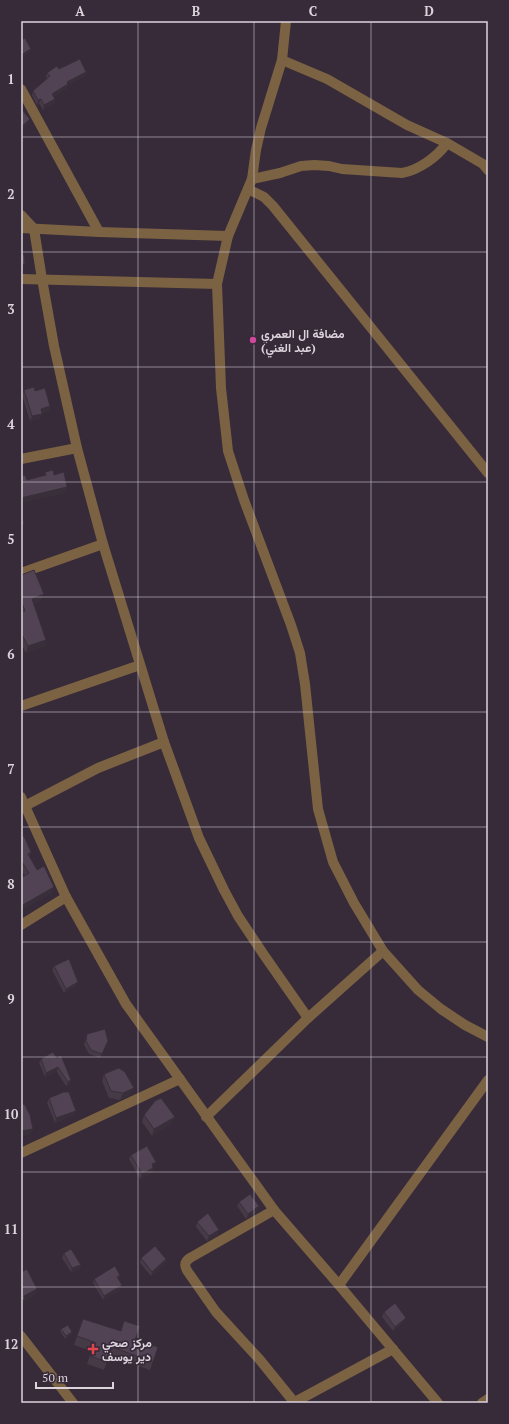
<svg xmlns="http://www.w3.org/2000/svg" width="509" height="1424" font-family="'PT Serif',Vazirmatn,serif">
<rect width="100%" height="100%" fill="#372a39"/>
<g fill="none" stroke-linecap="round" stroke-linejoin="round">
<g stroke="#7b6243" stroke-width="10">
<polyline points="286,21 282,60 261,128 256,150 252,179 228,236 217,284 221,388 228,451 244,500 291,625 300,653 305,684 318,809 333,862 354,903 383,951 418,990 441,1009 465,1025 488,1037"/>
<polyline points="282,60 327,79 407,125 447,143 483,164 488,170"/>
<polyline points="21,89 99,232"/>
<path d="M 252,179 L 280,173 L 301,166 L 314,165 L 329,166 L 342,169 L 402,173 C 419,170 437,157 447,143"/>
<polyline points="248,189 264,197 273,206 488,473"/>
<polyline points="21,215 34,229 42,279 54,346 77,448 103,544 164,742 199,838 224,890 238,916 264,955 308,1018"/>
<polyline points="21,228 99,232 228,236"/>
<polyline points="21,279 217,284"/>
<polyline points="21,459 77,448"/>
<polyline points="21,573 103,544"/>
<polyline points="21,706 140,665"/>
<polyline points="21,797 66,897 126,1004 274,1210 339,1285 438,1403"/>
<polyline points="21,808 98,768 164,742"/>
<polyline points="21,925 66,897"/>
<polyline points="206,1117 308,1018 383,951"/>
<polyline points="21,1153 180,1079"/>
<path d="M 274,1210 L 190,1258 C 184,1262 184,1266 188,1272 L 216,1312 L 260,1360 L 294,1402"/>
<polyline points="339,1285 488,1080"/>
<polyline points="21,1336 73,1403"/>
<polyline points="293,1403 393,1349"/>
<polyline points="482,1403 488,1399"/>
</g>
</g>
<g fill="#463a47">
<polygon points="59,69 86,72 85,76 68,84 67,88 54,96 55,99 54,103 43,110 39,103 37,105 32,95 33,91 47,78 46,77 47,73"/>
<polygon points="24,390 35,391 50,406 49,411 42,413 41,418 30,421 22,395"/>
<polygon points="21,575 42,600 34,604 46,640 44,646 26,653 21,644"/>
<polygon points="21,837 31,852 29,856 52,893 21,910 21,878 25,876 21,869"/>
<polygon points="54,966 78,982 76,986 64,993 52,970"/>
<polygon points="87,1034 106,1045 100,1058 89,1054 84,1045"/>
<polygon points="57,1058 70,1084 66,1086 57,1072 45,1077 39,1063 41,1059"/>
<polygon points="104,1074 131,1094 120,1100 109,1098 102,1081"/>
<polygon points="49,1098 74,1115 55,1123 47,1103"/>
<polygon points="144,1115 172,1123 152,1136 142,1122"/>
<polygon points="131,1155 156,1162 154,1166 153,1167 152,1173 140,1179 129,1159"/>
<polygon points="239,1202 259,1206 257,1210 246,1219 237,1206"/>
<polygon points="197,1222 218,1235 207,1241 196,1227"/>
<polygon points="64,1253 81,1265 79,1270 71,1272 62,1258"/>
<polygon points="141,1258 166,1259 165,1264 151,1276 140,1263"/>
<polygon points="120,1275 118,1279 122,1285 120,1290 103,1300 93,1283 94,1279"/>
<polygon points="384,1312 404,1322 393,1331 382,1317"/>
<polygon points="83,1319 135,1340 158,1347 150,1370 109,1356 104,1370 87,1364 91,1351 74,1345"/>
<polygon points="61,1329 72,1334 65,1339 60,1331"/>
</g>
<g fill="#392f3a">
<polygon points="31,49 30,53 21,58 21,55"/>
<polygon points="86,72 85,76 68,84 67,88 51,98 52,94 67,82"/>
<polygon points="41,99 39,103 37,105 38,100"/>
<polygon points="55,99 54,103 43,110 44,105"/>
<polygon points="30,119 28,123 21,130 21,127"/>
<polygon points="25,264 22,271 21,271 21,265"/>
<polygon points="50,406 49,411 39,414 41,409"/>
<polygon points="42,414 41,418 30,421 32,416"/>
<polygon points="67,487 66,493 21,503 21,498"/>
<polygon points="24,524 22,529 21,530 21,525"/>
<polygon points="44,594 42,600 30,606 32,599"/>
<polygon points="46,640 44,646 26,653 28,646"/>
<polygon points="54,887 52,893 21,910 21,906"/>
<polygon points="78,982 76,986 64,993 66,989"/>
<polygon points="58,1067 57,1072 45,1077 46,1073"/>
<polygon points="71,1080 70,1084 66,1086 68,1082"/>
<polygon points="134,1088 131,1094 120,1100 123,1093"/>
<polygon points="76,1111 74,1115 55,1123 56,1118"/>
<polygon points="175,1117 172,1123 152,1136 154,1129"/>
<polygon points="33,1129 30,1135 21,1137 21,1131"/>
<polygon points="156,1162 154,1166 150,1168 152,1164"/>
<polygon points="153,1168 152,1173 140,1179 142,1174"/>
<polygon points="259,1206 257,1210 246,1219 248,1214"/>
<polygon points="219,1230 218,1235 207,1241 209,1236"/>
<polygon points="166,1259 165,1264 151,1276 152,1272"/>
<polygon points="81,1265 79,1270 71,1272 72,1268"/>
<polygon points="122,1285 120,1290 103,1300 104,1296"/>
<polygon points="37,1289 35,1296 24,1302 23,1305 21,1306 21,1301 24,1296"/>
<polygon points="406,1318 404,1322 393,1331 395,1327"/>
<polygon points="72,1332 72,1334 65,1339 66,1336"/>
</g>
<g fill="#514353" stroke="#392f3a">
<polygon points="25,38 31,49 21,55 21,40"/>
<polygon points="80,59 86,72 67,82 68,84 52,94 55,99 44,105 41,99 38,100 33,91 50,76 47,73 57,66 59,69"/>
<polygon points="21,109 30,119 21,127"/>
<polygon points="21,244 22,244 22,254 24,254 25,264 21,265"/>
<polygon points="34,387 35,391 45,388 50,406 41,409 42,414 32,416 24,390"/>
<polygon points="53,470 54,475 64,472 67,487 21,498 21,476 25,475 27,480 46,475 45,472"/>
<polygon points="21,514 24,524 21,525"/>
<polygon points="34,570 44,594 32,599 46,640 28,646 21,633 21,612 25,611 21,600 21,575"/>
<polygon points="24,836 31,852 28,854 37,870 44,866 54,887 21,906 21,878 29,873 22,862 21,863 21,837"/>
<polygon points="69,959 78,982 66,989 54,966"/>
<polygon points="105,1029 108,1041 102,1054 91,1050 86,1041 87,1034"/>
<polygon points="53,1052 57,1058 61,1055 71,1080 68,1082 58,1067 46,1073 41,1059"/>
<polygon points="119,1068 125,1072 134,1088 123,1093 111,1091 104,1074"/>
<polygon points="64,1092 69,1092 76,1111 56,1118 49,1098"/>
<polygon points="161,1098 175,1117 154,1129 144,1115 155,1101"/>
<polygon points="21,1103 25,1105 30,1115 33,1129 21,1131"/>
<polygon points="147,1146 156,1162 152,1164 153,1168 142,1174 131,1155"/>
<polygon points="250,1194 259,1206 248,1214 239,1202"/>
<polygon points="208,1213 219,1230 209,1236 197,1222"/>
<polygon points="155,1246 166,1259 152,1272 141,1258"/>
<polygon points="71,1249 81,1265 72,1268 64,1253"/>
<polygon points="115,1266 120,1275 117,1277 122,1285 104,1296 94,1279"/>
<polygon points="27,1269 37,1289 24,1296 25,1299 21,1301 21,1272"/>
<polygon points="395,1303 406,1318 395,1327 384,1312"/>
<polygon points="83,1319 121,1331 124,1321 140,1326 135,1340 158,1347 153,1362 112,1347 107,1362 90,1356 94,1342 77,1336"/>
<polygon points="68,1325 72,1332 66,1336 61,1329"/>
</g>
<path fill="none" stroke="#dcd4dd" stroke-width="1" stroke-opacity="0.55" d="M 138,21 L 138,1403M 254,21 L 254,1403M 371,21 L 371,1403M 21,137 L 488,137M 21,252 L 488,252M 21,367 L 488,367M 21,482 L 488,482M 21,597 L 488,597M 21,712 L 488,712M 21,827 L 488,827M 21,942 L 488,942M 21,1057 L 488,1057M 21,1172 L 488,1172M 21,1287 L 488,1287"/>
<circle fill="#d1479c" stroke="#372a39" stroke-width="1.5" cx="253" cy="340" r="4"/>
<path fill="#e0444e" stroke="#372a39" stroke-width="1.5" d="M91 1343h4v4h4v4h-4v4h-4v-4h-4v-4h4z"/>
<g text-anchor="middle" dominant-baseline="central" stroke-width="3.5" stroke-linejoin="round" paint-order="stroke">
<g font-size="12" font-weight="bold" fill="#dcd4dd" stroke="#372a39" text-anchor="start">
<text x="261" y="333">مضافة ال العمري<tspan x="261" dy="14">(عبد الغني)</tspan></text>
<text x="102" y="1342">مركز صحي<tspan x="102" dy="14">دير يوسف</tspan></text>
</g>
</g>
<rect width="509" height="1424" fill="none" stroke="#372a39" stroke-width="44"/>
<path d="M36 1382v6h77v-6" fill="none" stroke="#dcd4dd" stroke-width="2"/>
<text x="42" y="1382" font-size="12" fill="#dcd4dd" stroke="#372a39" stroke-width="3" paint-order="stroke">50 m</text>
<rect x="22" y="22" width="465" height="1380" fill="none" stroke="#dcd4dd" stroke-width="1.5"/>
<g font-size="13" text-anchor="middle" font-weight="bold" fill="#dcd4dd">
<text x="80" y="16">A</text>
<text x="196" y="16">B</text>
<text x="313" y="16">C</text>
<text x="429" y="16">D</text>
<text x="11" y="84">1</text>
<text x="11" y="199">2</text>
<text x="11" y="314">3</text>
<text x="11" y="429">4</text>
<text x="11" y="544">5</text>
<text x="11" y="659">6</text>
<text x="11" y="774">7</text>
<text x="11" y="889">8</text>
<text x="11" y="1004">9</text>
<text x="11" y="1119">10</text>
<text x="11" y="1234">11</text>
<text x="11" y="1349">12</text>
</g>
</svg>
